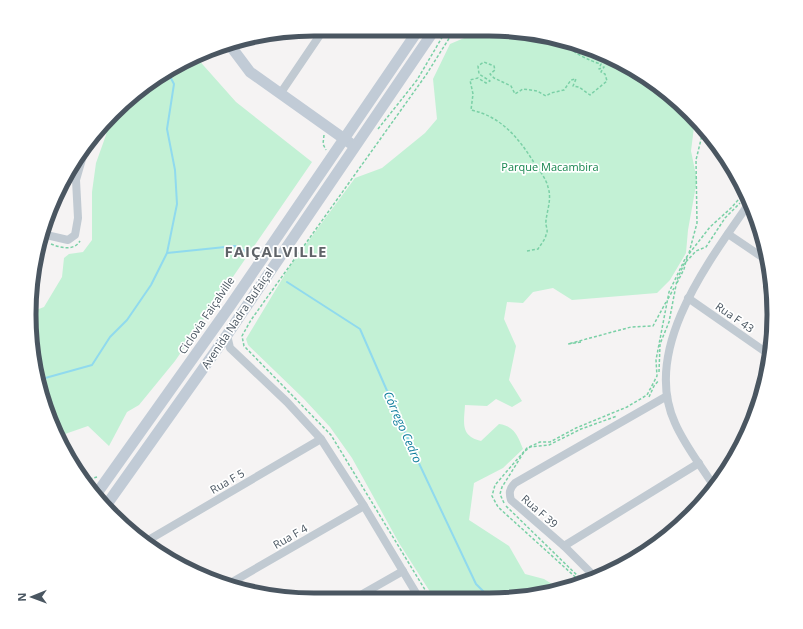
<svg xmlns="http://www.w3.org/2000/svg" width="803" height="629" font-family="'Open Sans',sans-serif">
<rect width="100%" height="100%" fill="#f5f3f3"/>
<g fill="#c3f1d5">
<path d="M 483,30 L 507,30 L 580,44 L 662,88 L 695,119 L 691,151 L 697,180 L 688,230 L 686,253 L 670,280 L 657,293 L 572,300 L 553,288 L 533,292 L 523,303 L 507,302 L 504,319 L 516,346 L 509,380 L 522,401 L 512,407 L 496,399 L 487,406 L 465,405 C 464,423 460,436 481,441 L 499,424 C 514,426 518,436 523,449 L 503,468 L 474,483 L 469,520 L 509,546 L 525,574 L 544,579 L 560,589 L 507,599 L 434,598 L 399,543 L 352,458 L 330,427 L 304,399 L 248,345 L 246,339 L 290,266 L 355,178 L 382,168 L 425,133 L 437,119 L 433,79 L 450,44 Z"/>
<polygon points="196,57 236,102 312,162 175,361 139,405 127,412 109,446 88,426 65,434 60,439 39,389 30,322 31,312 44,307 62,277 64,258 69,254 83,252 92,240 92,192 96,163 106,135 109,118 112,113 172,67"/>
</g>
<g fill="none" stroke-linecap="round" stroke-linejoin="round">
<g stroke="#90daee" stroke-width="2">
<polyline points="167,253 235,246 245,251"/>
<polyline points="287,282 360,329 416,457 476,584 491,599"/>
<polyline points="38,380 92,365 110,337 127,320 151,285 167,253 177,204 175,170 167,129 174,84 167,71"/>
</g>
<g stroke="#7ad0a6" stroke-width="1.5" stroke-dasharray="3 2" stroke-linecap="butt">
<polyline points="378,129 417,80 447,29"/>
<polyline points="324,135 323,144 326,150"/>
<polyline points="92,149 99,130"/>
<path d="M 51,244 C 61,248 74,251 80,241"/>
<path d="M 527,251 L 538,249 C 541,244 545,240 546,235 C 549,230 545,226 546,221 C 547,210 552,199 548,187 C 546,178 538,169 533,161 C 518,137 500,116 471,110 L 473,94 L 470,80 L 478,78 L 486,83 L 490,81 L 479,74 L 478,66 L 484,62 L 494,66 L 495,70 L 490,74 L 494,78 L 511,86 L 515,94 L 523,89 L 537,91 L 546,96 L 551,93 L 564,90 L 571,80 L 576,79 L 573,86 L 579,87 L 590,95 L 607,81 L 605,74 L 601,72 L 604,67 L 599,69 L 601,64 C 592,62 566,50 564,41"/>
<polyline points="689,253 697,223 696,160 704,127"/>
<polyline points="677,283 684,269 687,257"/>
<polyline points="668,299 674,288"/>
<polyline points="581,342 568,344 631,327 653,326 666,302"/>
<polyline points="659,372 660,344 669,322 677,280 684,264 696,251 706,247 725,218 740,203"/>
<polyline points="649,397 654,386 659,380"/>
<polyline points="81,476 86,480 97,477"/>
<polyline points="504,503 500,494 502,487 524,452 530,447 549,445 581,429 617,416"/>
<polyline points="506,506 585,583"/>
<polyline points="583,584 498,507 492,496 495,485 527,448 540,442 550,442 576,428 627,407 647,395 657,376 656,360 669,292 685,259 710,227 731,208 745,192"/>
<polyline points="430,598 331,435 244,346 242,336 251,320 426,75 455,29"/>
</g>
<g stroke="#c1cad2" stroke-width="8">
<polyline points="280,94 324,29"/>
<polyline points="42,234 68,240 75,235 78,218 76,180 85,149"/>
<polyline points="728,234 768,261"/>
<polyline points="688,298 770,355"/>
<polyline points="227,335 230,348 287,402 321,439 364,506 419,598"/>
<path d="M 667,396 L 515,483 C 509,489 509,493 511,500 L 564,546 L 699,463"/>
<path d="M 715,488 C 702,467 685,446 675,423 C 641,349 709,261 750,202"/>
<polyline points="145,542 321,439"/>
<polyline points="564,546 596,578"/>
<polyline points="227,585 364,506"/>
<polyline points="359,596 403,571"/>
</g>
<g stroke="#c1cbd6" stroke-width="11">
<polyline points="229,44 250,72 350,143"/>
<polyline points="95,496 230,306 419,29"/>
<polyline points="105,507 227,335 435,29"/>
</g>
</g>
<g text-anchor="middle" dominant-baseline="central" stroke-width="3.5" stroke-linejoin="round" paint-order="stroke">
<g font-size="11" fill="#17864f" stroke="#fff">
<text x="550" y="166">Parque Macambira</text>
</g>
<g font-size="11" fill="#4a5661" stroke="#fff">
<text transform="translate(206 315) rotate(-56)">Ciclovia Faiçalville</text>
<text transform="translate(735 317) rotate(35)">Rua F 43</text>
<text transform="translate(237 318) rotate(-56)">Avenida Nadra Bufaiçal</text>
<text transform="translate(227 481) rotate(-30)">Rua F 5</text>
<text transform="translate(540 511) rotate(41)">Rua F 39</text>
<text transform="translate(290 536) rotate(-30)">Rua F 4</text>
</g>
<g font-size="12" font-style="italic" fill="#0c7c9b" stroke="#fff">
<text transform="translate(403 427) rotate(66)">Córrego Cedro</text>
</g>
<g font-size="15" font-weight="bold" letter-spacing="1" fill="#5f6368" stroke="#fff">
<text x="276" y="251">FAIÇALVILLE</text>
</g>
</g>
<path d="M0 0H803V629H0ZM314 36H489A278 278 0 0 1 767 314V315A278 278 0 0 1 489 593H314A278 278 0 0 1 36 315V314A278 278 0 0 1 314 36Z" fill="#fff" fill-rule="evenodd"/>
<path fill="none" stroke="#4a5661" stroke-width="5" d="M314 36H489A278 278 0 0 1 767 314V315A278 278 0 0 1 489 593H314A278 278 0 0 1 36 315V314A278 278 0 0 1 314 36Z"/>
<g transform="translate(32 597) rotate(269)" stroke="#ffffff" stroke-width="3" paint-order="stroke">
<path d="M0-3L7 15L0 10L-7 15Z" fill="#4a5661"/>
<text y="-6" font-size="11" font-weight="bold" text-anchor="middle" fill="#4a5661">N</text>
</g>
</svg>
